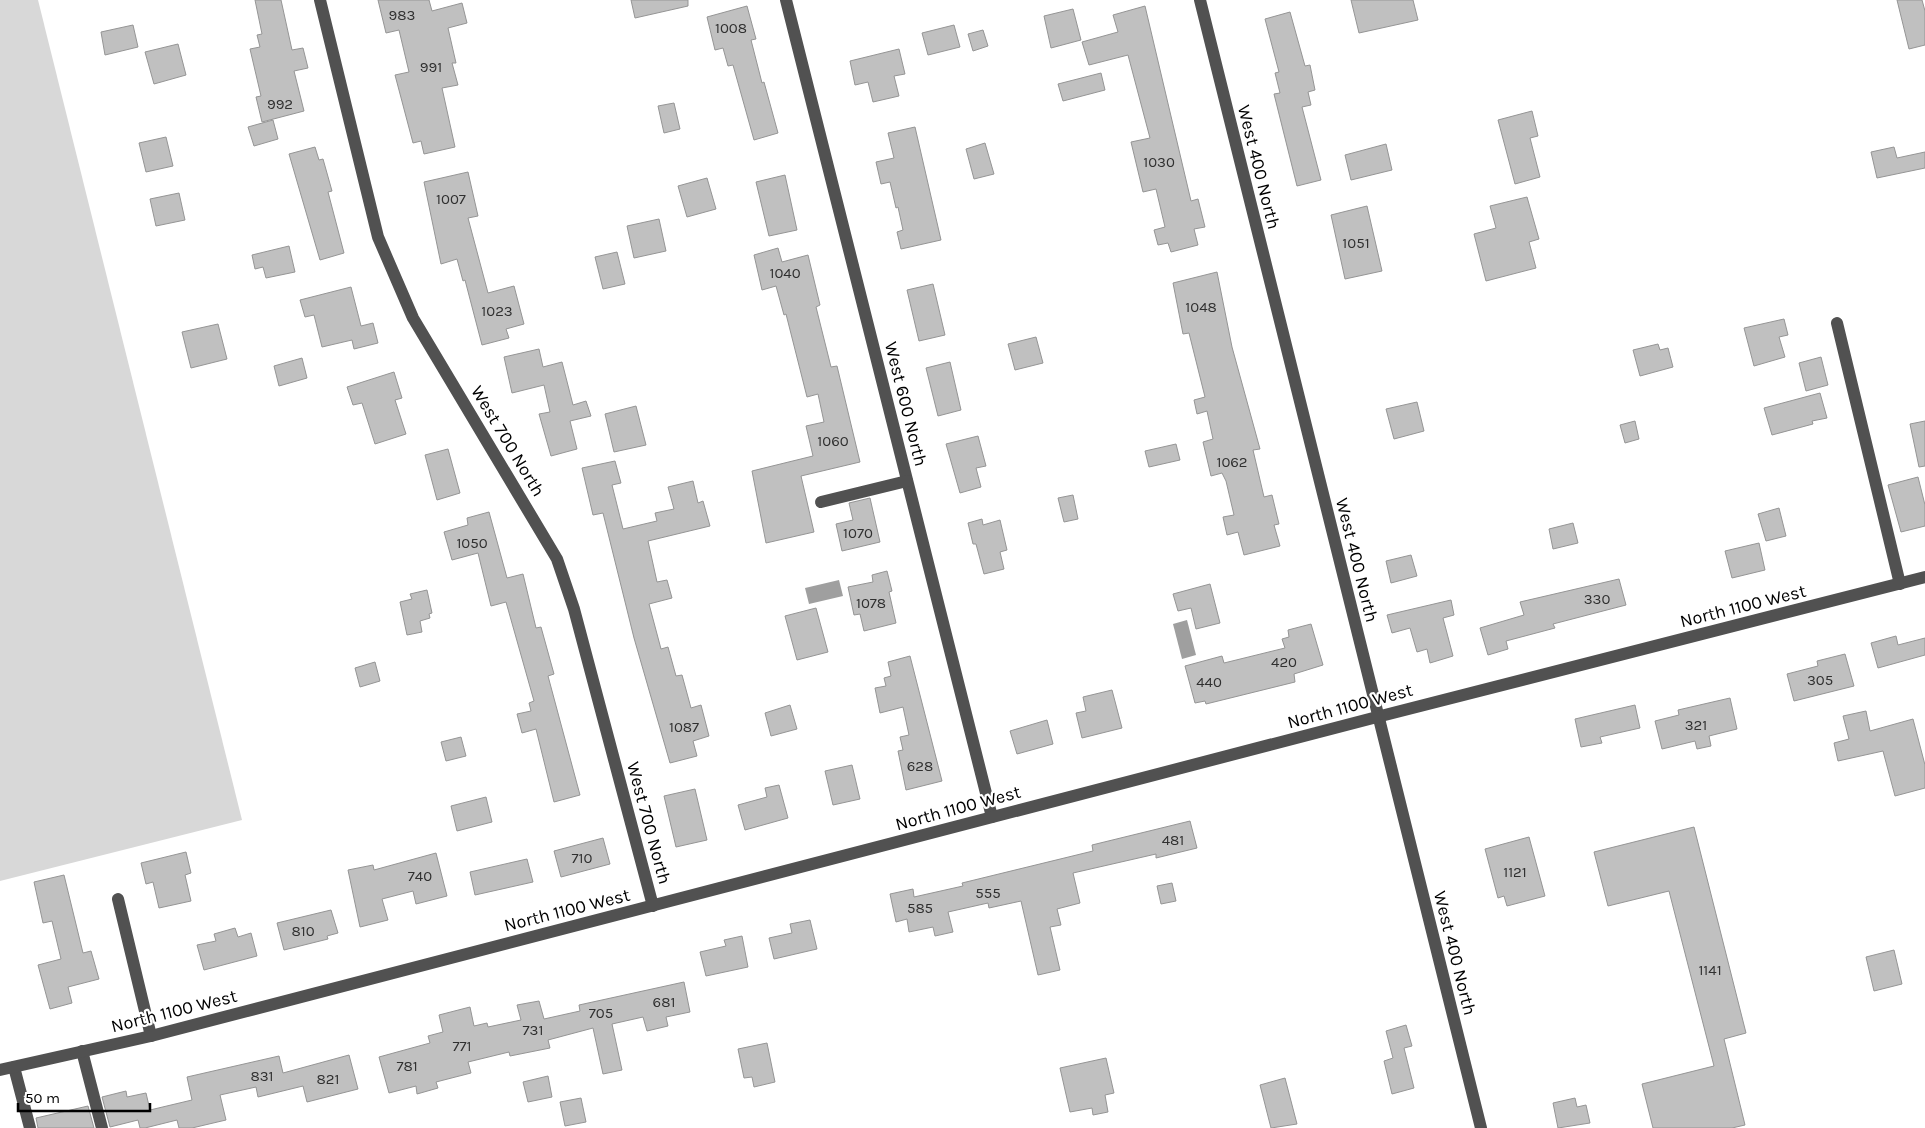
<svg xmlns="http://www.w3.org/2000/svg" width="1925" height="1128" font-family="Karla,sans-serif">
<rect width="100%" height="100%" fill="#fff"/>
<polygon fill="#d8d8d8" points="0,0 38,0 242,820 0,881"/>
<g fill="#9f9f9f">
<polygon points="839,580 843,596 809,604 805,588"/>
<polygon points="1187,620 1196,655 1182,659 1173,624"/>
</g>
<g fill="#c0c0c0" stroke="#959595">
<polygon points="255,0 281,0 292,50 303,48 308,68 294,71 304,111 262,122 256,97 261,96 250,49 260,47 257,35 262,34"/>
<polygon points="378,0 429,0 432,11 462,3 467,23 448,28 456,63 452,63 458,85 442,88 455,147 424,154 421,141 413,143 395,75 409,72 399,30 386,33"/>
<polygon points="631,0 688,0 688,6 635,18"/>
<polygon points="1351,0 1413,0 1418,20 1359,33"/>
<polygon points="1897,0 1922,0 1925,11 1925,45 1909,49"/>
<polygon points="747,6 756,39 751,40 762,83 764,82 778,133 754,140 733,65 728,66 723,48 715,50 707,17"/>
<polygon points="1145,6 1191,201 1198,199 1205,227 1194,229 1198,245 1171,252 1168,243 1158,245 1154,230 1165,227 1156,189 1143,192 1131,142 1150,138 1128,55 1089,65 1082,42 1118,32 1113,15"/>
<polygon points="1073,9 1081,40 1051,48 1044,16"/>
<polygon points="1290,12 1305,66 1310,65 1315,90 1308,92 1311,105 1302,107 1321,180 1297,186 1274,94 1280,93 1275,73 1279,72 1265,19"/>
<polygon points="133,25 138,47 105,55 101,32"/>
<polygon points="954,25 960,47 928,55 922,33"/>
<polygon points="983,30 988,46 973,51 968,34"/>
<polygon points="178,44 186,75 154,84 145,52"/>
<polygon points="899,49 905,74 894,76 899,96 873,102 868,82 855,85 850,61"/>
<polygon points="1101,73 1105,90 1063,101 1058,84"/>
<polygon points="674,103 680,129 664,133 658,106"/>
<polygon points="1532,111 1538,136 1530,138 1540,177 1515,184 1498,120"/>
<polygon points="273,120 278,139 254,146 248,127"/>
<polygon points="915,127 941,240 901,249 897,232 903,230 898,207 896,208 890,182 881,184 876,162 894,158 888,133"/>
<polygon points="166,137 173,166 146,172 139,143"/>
<polygon points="985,143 994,174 974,179 966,149"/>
<polygon points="1386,144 1392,170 1351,180 1345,155"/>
<polygon points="315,147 319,160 323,159 332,191 328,192 344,253 320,260 289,154"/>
<polygon points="1894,147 1897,158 1925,152 1925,168 1877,178 1871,152"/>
<polygon points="468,172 478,216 468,218 488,293 514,286 524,324 506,329 509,338 482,345 465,280 463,281 457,259 441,264 424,182"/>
<polygon points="785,175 797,230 769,236 756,182"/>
<polygon points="707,178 716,209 687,217 678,186"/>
<polygon points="179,193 185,220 156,226 150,199"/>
<polygon points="1527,197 1539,239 1529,242 1536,268 1486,281 1474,234 1496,228 1490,206"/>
<polygon points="1367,206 1382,271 1345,279 1331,215"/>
<polygon points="659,219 666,251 634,258 627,226"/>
<polygon points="289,246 295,272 266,278 263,267 255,269 252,255"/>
<polygon points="778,248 782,262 808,255 820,305 816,307 831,367 837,366 860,462 801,476 814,532 766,543 752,471 813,456 806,426 824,422 818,394 807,397 786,314 784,315 776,286 762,290 754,255"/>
<polygon points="617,252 625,284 603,289 595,257"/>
<polygon points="1217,272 1232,347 1260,449 1253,450 1264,497 1272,495 1279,524 1274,525 1280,546 1244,555 1238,532 1227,535 1223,517 1234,515 1226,481 1222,473 1211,476 1203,442 1213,439 1207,411 1197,414 1194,400 1205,397 1189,333 1183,334 1173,283"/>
<polygon points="933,284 945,335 919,341 907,290"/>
<polygon points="351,287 361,326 373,323 378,343 354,349 352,340 322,347 314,315 305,317 300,300"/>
<polygon points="1784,319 1788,335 1779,337 1785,357 1754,366 1744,328"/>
<polygon points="218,324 227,359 191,368 182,332"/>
<polygon points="1036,337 1043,363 1015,370 1008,344"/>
<polygon points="1658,344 1660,350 1668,348 1673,367 1640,376 1633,350"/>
<polygon points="539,349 543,367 562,362 573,405 586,401 591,416 570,421 577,449 551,456 539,414 550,412 544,385 512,393 504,357"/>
<polygon points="1821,357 1828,385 1806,391 1799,363"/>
<polygon points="302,358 307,378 279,386 274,366"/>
<polygon points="950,362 961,410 938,416 926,368"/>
<polygon points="394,372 402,398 395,400 406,434 375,444 362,403 353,405 347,387"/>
<polygon points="1820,393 1827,418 1812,421 1813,424 1772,435 1764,408"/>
<polygon points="1417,402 1424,431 1394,439 1386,409"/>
<polygon points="636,406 646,445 614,452 605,414"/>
<polygon points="1635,421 1639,439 1625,443 1620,425"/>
<polygon points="1925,421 1925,466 1919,467 1910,424"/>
<polygon points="978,436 986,466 976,468 981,487 960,493 946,444"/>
<polygon points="1176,444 1180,460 1149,467 1145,451"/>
<polygon points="448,449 460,493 437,500 425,455"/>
<polygon points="615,461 621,483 612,485 623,529 657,521 655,513 674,509 668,487 693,481 698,503 703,501 710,526 648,541 657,582 667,580 672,598 649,604 661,649 668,647 676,676 682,675 691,708 701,705 709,736 693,741 697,756 670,763 634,638 603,513 593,515 582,468"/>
<polygon points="1918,477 1925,505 1925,526 1901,532 1888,485"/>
<polygon points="1073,495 1078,519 1064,522 1058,498"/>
<polygon points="870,498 880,542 842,551 836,524 853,520 849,503"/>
<polygon points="1779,508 1786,536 1766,541 1758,514"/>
<polygon points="489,512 507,578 523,574 536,628 541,627 554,674 548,676 580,795 554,802 536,729 522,733 517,714 531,711 529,703 534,701 506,602 491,606 478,553 452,560 444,532 468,525 467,518"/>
<polygon points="982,519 983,525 1000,520 1007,550 1000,552 1004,569 984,574 976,544 973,544 968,523"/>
<polygon points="1573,523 1578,543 1553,549 1549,529"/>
<polygon points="1759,543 1765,570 1732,578 1725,551"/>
<polygon points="1411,555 1417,576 1391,583 1386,561"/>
<polygon points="887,571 892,591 889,592 896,623 864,631 860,614 854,615 848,587 873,582 872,575"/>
<polygon points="1619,579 1626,605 1553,624 1555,628 1506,641 1508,649 1488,655 1480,628 1524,615 1520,602"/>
<polygon points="1210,584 1220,623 1196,629 1191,608 1178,611 1173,594"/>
<polygon points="427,590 432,613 429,614 430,618 420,621 422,632 407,635 400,602 412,599 410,594"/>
<polygon points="1451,600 1454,615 1443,618 1453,656 1430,663 1427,649 1417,652 1410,628 1392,633 1387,615"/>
<polygon points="816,608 828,652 797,660 785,616"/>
<polygon points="1311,624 1323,665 1294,674 1295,682 1206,704 1205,701 1195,703 1185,666 1222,656 1224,663 1285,648 1282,639 1289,637 1288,630"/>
<polygon points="1896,636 1898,645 1925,638 1925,655 1878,668 1871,643"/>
<polygon points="1845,654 1854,686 1794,701 1787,674 1818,666 1817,661"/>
<polygon points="910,656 942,781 906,790 898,751 903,750 900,737 909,735 903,707 880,713 875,688 886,686 884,678 891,676 888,662"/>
<polygon points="375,662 380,681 360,687 355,668"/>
<polygon points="1112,690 1122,728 1082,738 1076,713 1086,711 1083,697"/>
<polygon points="1730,698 1737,729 1709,736 1711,746 1697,749 1695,741 1662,749 1655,721 1679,715 1678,710"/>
<polygon points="790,705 797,729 771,736 765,713"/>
<polygon points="1635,705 1640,728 1600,737 1602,743 1581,747 1575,719"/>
<polygon points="1866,711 1870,731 1913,719 1925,765 1925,788 1895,796 1883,751 1838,761 1834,743 1849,739 1843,716"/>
<polygon points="1047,720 1053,744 1017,754 1010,731"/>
<polygon points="461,737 466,756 446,761 441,742"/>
<polygon points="852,765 860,799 833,805 825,771"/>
<polygon points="779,785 788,818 745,830 738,805 767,797 765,788"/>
<polygon points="695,789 707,840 676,847 664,796"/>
<polygon points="486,797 492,822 457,831 451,806"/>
<polygon points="1190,821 1197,848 1156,858 1156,854 1073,873 1080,903 1057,909 1061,925 1050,927 1060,970 1038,975 1021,901 989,908 988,903 948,912 953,932 935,936 933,927 909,932 907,919 896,922 890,894 913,889 914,897 963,886 962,883 1093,851 1092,845"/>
<polygon points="1694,827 1746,1033 1724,1039 1745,1125 1732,1128 1653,1128 1642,1084 1714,1066 1669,891 1608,906 1594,852"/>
<polygon points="1529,837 1545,896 1507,906 1504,896 1498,898 1485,849"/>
<polygon points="603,838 610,864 561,877 554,851"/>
<polygon points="186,852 191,873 185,875 191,901 159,908 153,882 146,884 141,863"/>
<polygon points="436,853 447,896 416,904 413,891 382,899 388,920 360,927 348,870 373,865 374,870"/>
<polygon points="527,859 533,882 475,895 470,872"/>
<polygon points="64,875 83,953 91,951 99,979 68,987 72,1003 50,1009 38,965 61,959 52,921 43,923 34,882"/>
<polygon points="1172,883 1176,901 1161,904 1157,886"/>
<polygon points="331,910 338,933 327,936 328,939 284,950 277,923"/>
<polygon points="810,920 817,949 774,959 769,938 792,933 790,924"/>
<polygon points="235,928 238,937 251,933 257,956 204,970 197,945 216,941 214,934"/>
<polygon points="742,936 748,967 706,976 700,952 726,946 724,940"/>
<polygon points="1894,950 1902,984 1874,991 1866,957"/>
<polygon points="684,982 690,1012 666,1017 668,1026 647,1031 643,1017 612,1024 622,1070 603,1074 593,1028 548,1040 550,1048 510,1056 509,1052 468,1062 471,1073 436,1082 438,1088 417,1094 416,1086 389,1093 379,1057 430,1043 428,1036 443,1032 439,1015 470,1007 474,1026 487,1023 488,1027 521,1020 517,1005 539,1001 544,1019 580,1011 579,1005"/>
<polygon points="1406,1025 1412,1046 1404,1048 1414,1088 1392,1094 1384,1061 1393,1058 1386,1031"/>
<polygon points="767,1043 775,1082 754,1087 752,1077 744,1078 738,1049"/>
<polygon points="349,1055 358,1089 307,1102 303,1086 258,1097 256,1087 220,1095 226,1120 192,1128 179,1128 177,1120 145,1128 140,1128 138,1120 110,1127 102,1097 126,1091 127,1097 146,1093 150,1110 192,1100 187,1077 279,1056 283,1073"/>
<polygon points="1106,1058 1114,1093 1105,1095 1108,1112 1093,1115 1092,1108 1070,1112 1060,1068"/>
<polygon points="548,1076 552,1097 528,1102 523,1082"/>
<polygon points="1285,1078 1297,1124 1271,1128 1260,1085"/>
<polygon points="581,1098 586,1122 565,1126 560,1102"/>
<polygon points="1575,1098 1577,1107 1586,1105 1590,1123 1558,1128 1553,1103"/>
<polygon points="88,1106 94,1128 38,1128 36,1118"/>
</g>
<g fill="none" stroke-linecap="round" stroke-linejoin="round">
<g stroke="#515151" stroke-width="12">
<polyline points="320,0 378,237 413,318 557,559 574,609 653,906"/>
<polyline points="786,0 992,817"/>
<polyline points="1200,0 1481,1128"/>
<polyline points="1837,323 1900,584"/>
<polyline points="821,502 907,481"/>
<polyline points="118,899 151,1036"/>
<polyline points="82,1051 102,1128"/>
<polyline points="14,1067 30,1128"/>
<polyline points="0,1070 151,1036 1377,717 1925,577"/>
</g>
</g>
<g text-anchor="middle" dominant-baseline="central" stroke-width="4.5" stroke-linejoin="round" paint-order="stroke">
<g font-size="15" fill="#303030">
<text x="402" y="15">983</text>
<text x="731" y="28">1008</text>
<text x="431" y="67">991</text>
<text x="280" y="104">992</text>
<text x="1159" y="162">1030</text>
<text x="451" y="199">1007</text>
<text x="1356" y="243">1051</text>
<text x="785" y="273">1040</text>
<text x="1201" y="307">1048</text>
<text x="497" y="311">1023</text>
<text x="833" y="441">1060</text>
<text x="1232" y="462">1062</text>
<text x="858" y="533">1070</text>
<text x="472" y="543">1050</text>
<text x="1597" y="599">330</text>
<text x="871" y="603">1078</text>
<text x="1284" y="662">420</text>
<text x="1820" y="680">305</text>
<text x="1209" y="682">440</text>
<text x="1696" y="725">321</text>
<text x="684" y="727">1087</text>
<text x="920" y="766">628</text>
<text x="1173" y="840">481</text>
<text x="582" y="858">710</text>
<text x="1515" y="872">1121</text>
<text x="420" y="876">740</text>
<text x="988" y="893">555</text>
<text x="920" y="908">585</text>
<text x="303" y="931">810</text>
<text x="1710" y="970">1141</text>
<text x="664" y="1002">681</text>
<text x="601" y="1013">705</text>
<text x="533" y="1030">731</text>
<text x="462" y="1046">771</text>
<text x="407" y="1066">781</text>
<text x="262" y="1076">831</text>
<text x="328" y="1079">821</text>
</g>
<g font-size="18" fill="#000" stroke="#fff">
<text transform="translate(1259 167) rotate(76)">West 400 North</text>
<text transform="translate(906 404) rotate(76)">West 600 North</text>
<text transform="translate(508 441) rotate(59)">West 700 North</text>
<text transform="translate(1357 560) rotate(76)">West 400 North</text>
<text transform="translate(1743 606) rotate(-14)">North 1100 West</text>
<text transform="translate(1350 706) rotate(-15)">North 1100 West</text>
<text transform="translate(958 808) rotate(-15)">North 1100 West</text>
<text transform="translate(649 823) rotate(75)">West 700 North</text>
<text transform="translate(567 910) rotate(-14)">North 1100 West</text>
<text transform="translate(1455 953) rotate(76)">West 400 North</text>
<text transform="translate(174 1011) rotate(-14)">North 1100 West</text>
</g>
</g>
<path d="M18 1103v8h132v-8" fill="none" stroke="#000000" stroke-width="2.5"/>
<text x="25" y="1103" font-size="15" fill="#000000" stroke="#ffffff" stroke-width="4" paint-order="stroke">50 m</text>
</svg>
